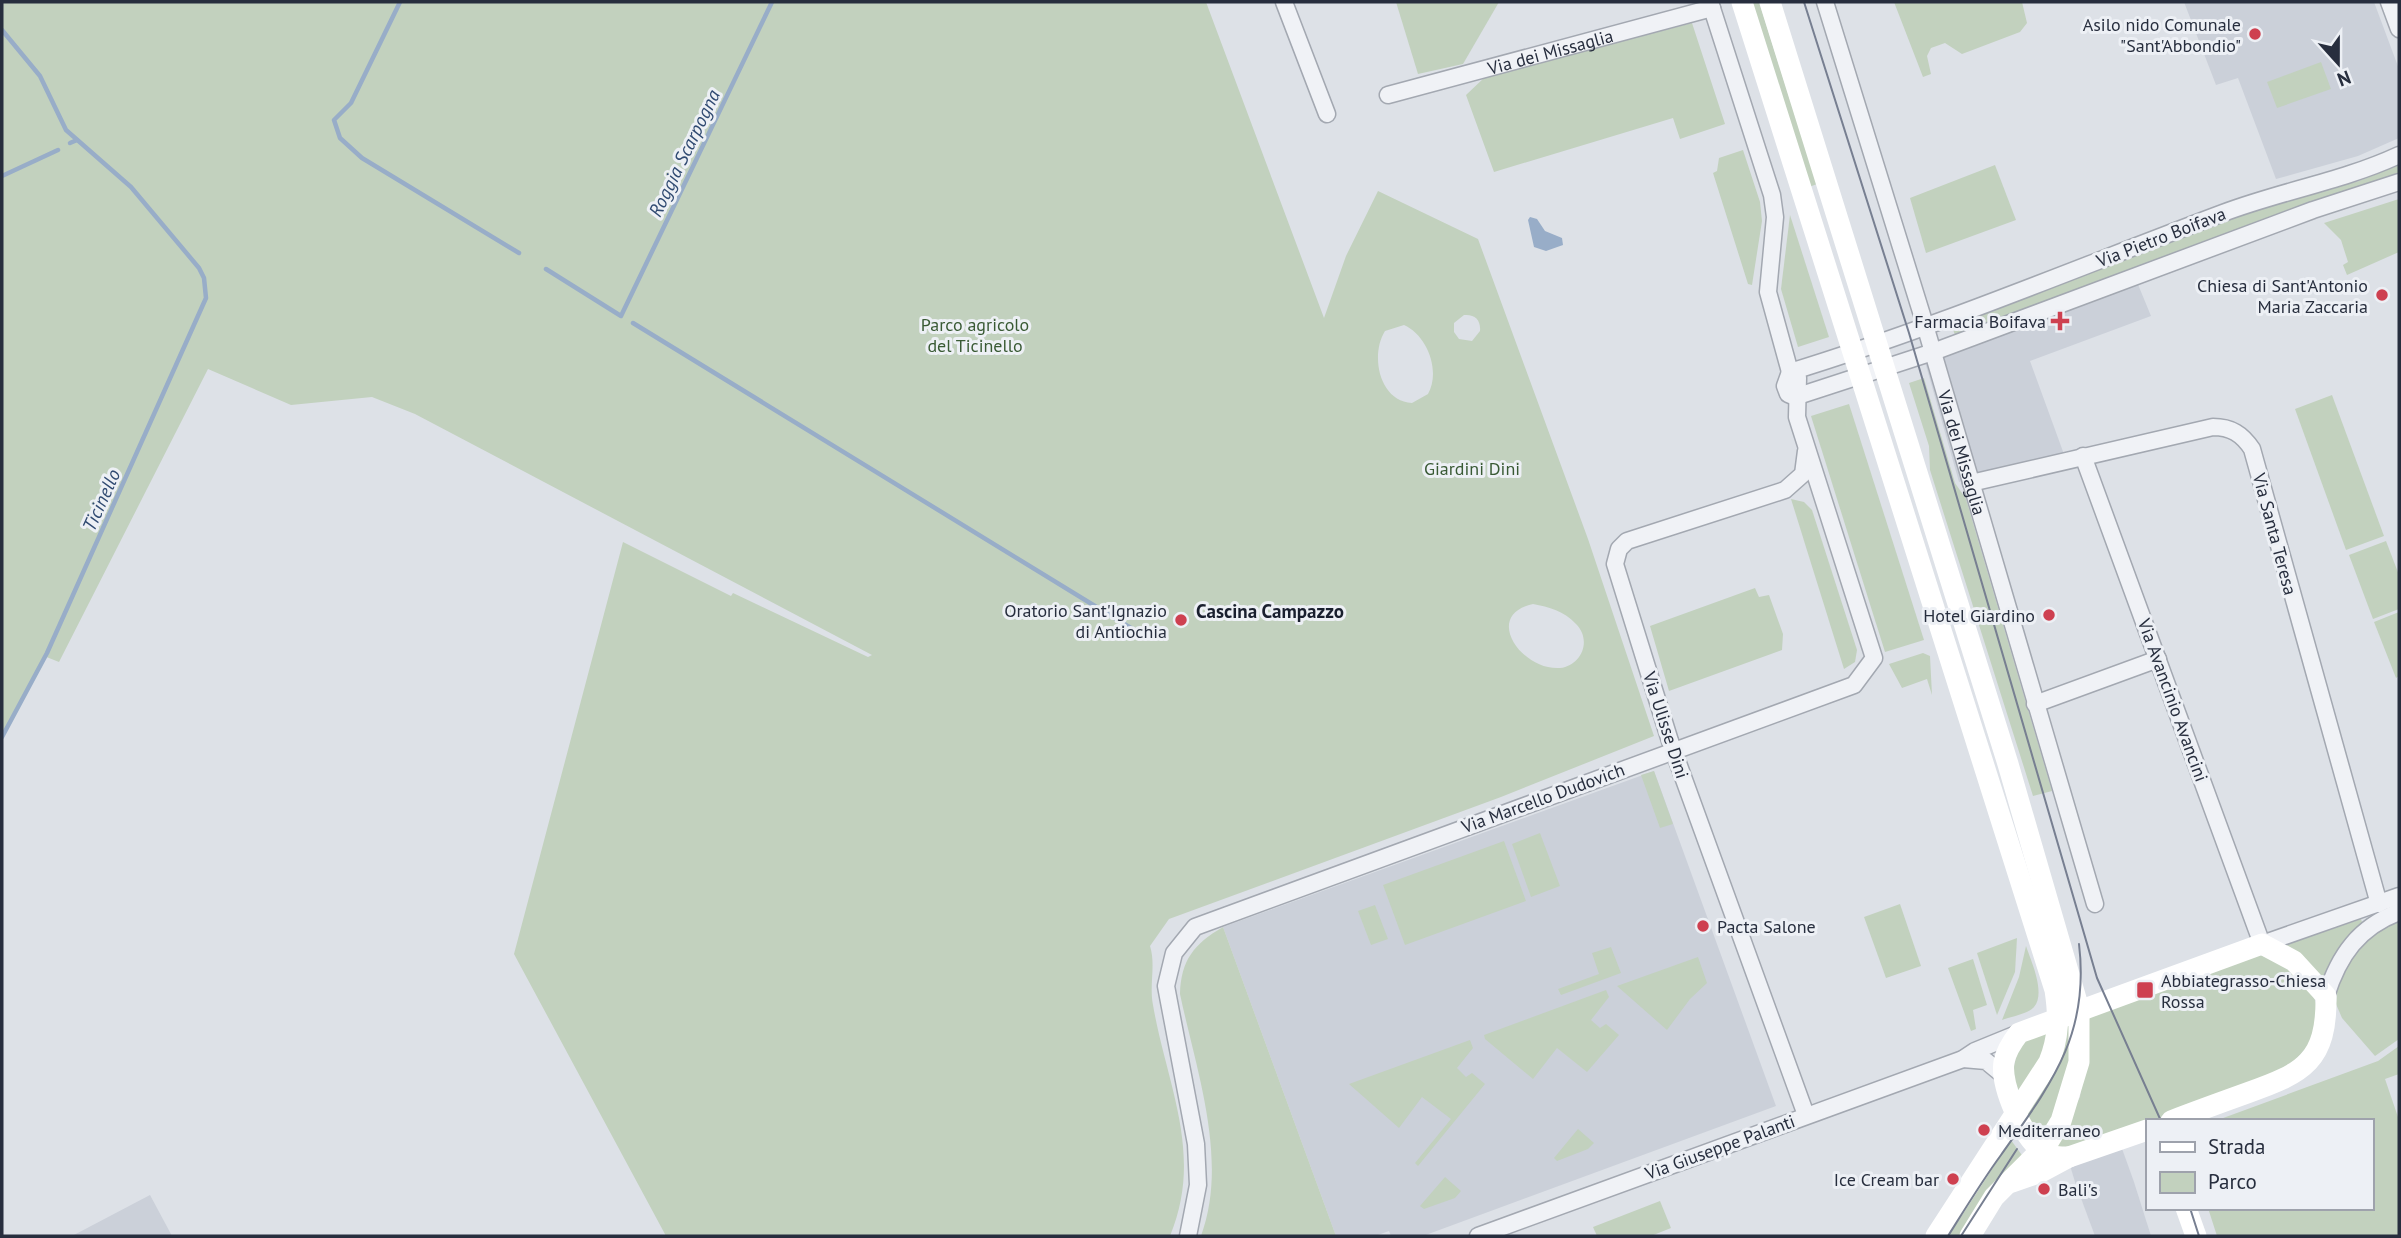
<svg xmlns="http://www.w3.org/2000/svg" width="2401" height="1238" font-family="'PT Sans',sans-serif">
<rect width="100%" height="100%" fill="#dde1e7"/>
<g fill="#cbd0d9">
<polygon points="2184,2 2374,2 2399,69 2399,138 2358,156 2276,179 2238,78 2216,85"/>
<polygon points="2137,282 2151,316 2030,361 2065,457 1959,482 1925,362"/>
<polygon points="1654,771 1776,1106 1423,1236 1391,1236 1389,1231 1375,1236 1336,1236 1223,927"/>
<polygon points="2120,1143 2134,1182 2151,1236 2095,1236 2075,1182 2069,1162"/>
<polygon points="150,1195 172,1236 72,1236"/>
</g>
<g fill="#c2d1be" fill-rule="evenodd">
<path d="M 2,2 L 1206,2 L 1324,318 L 1346,256 L 1378,191 L 1478,239 L 1588,539 L 1654,736 L 1501,797 L 1169,919 L 1150,946 C 1156,965 1149,985 1153,1005 C 1167,1086 1204,1154 1170,1236 L 666,1236 L 514,954 L 623,542 L 731,596 L 733,593 L 868,657 L 872,655 L 415,414 L 372,397 L 291,405 L 208,369 L 59,662 L 44,656 L 2,737 ZM 1464,315 C 1475,314 1481,320 1480,331 L 1472,341 L 1459,339 L 1454,332 L 1454,323 ZM 1404,325 C 1427,335 1441,371 1428,394 L 1412,403 C 1379,401 1370,355 1385,331 ZM 1533,604 C 1549,607 1564,611 1576,624 C 1592,640 1582,665 1560,668 C 1522,671 1482,615 1533,604 Z"/>
<polygon points="1396,2 1499,2 1463,64 1418,74"/>
<polygon points="1750,2 1759,2 1817,184 1809,187"/>
<polygon points="1894,2 2022,2 2027,23 2020,32 1962,54 1945,43 1931,48 1927,56 1931,74 1923,77"/>
<polygon points="1692,23 1725,124 1680,139 1673,118 1494,172 1466,95 1485,77"/>
<polygon points="2321,62 2331,89 2277,108 2267,82"/>
<polygon points="1743,150 1760,202 1762,221 1752,285 1748,284 1713,173 1717,171 1719,158"/>
<polygon points="1995,165 2016,220 1926,253 1910,198"/>
<polygon points="2399,165 2399,174 2238,229 1955,335 1951,324 2262,208 2359,181"/>
<polygon points="2399,199 2399,252 2347,275 2343,265 2348,262 2341,240 2324,223"/>
<polygon points="1790,215 1829,337 1798,347 1781,289"/>
<polygon points="1924,378 1955,483 1966,499 2052,791 2033,796 1930,470 1929,446 1909,383"/>
<polygon points="2332,395 2384,536 2346,550 2295,409"/>
<polygon points="1849,404 1924,640 1885,652 1811,416"/>
<polygon points="1791,499 1804,502 1812,510 1857,650 1855,662 1844,669"/>
<polygon points="2386,541 2399,575 2399,609 2373,619 2349,555"/>
<polygon points="1755,588 1759,597 1769,595 1783,634 1782,650 1669,691 1650,626"/>
<polygon points="2399,612 2399,676 2396,678 2374,622"/>
<polygon points="1923,653 1930,656 1932,695 1927,679 1902,688 1889,664"/>
<polygon points="1654,771 1673,824 1660,828 1641,775"/>
<polygon points="1540,833 1560,886 1531,897 1512,844"/>
<polygon points="1504,841 1526,901 1405,945 1383,885"/>
<polygon points="1900,904 1921,966 1886,978 1864,917"/>
<polygon points="1375,905 1388,939 1371,945 1358,911"/>
<polygon points="2399,917 2399,1039 2375,1056 2342,1018 2336,1004 2338,982 2362,939"/>
<polygon points="2361,919 2363,925 2338,949 2325,980 2285,945"/>
<path d="M 1223,927 L 1336,1236 L 1201,1236 C 1229,1160 1196,1070 1180,994 C 1181,960 1194,944 1223,927 Z"/>
<polygon points="2017,938 2015,972 1997,1015 1977,953"/>
<path d="M 2026,946 C 2031,961 2046,993 2034,1007 C 2028,1014 2010,1017 2002,1020 L 2019,977 Z"/>
<polygon points="1611,947 1621,973 1561,995 1558,989 1599,974 1592,953"/>
<path d="M 2259,955 C 2277,958 2314,985 2316,1004 C 2318,1015 2316,1027 2315,1038 L 2280,1077 L 2156,1121 L 2147,1121 L 2084,1147 L 2052,1149 L 2080,1097 L 2089,1013 Z"/>
<polygon points="1698,957 1707,983 1690,999 1667,1030 1617,986"/>
<polygon points="1973,959 1987,1005 1973,1010 1976,1029 1971,1031 1948,968"/>
<polygon points="1606,990 1609,997 1591,1020 1600,1028 1606,1024 1619,1035 1587,1072 1557,1048 1533,1079 1485,1039 1484,1035"/>
<polygon points="2070,1019 2073,1062 2046,1133 2037,1136 2025,1110"/>
<polygon points="2049,1027 2052,1036 2020,1094 2012,1075 2019,1044"/>
<polygon points="1470,1040 1473,1048 1457,1068 1466,1077 1472,1073 1485,1084 1418,1166 1415,1163 1451,1119 1422,1097 1399,1128 1349,1084"/>
<polygon points="2399,1046 2399,1074 2385,1079 2399,1120 2399,1236 2217,1236 2208,1208 2371,1208 2371,1121 2215,1121 2378,1061"/>
<polygon points="1578,1129 1594,1143 1588,1149 1557,1161 1554,1158"/>
<polygon points="2008,1136 2024,1158 1965,1236 1944,1236"/>
<polygon points="1445,1177 1461,1191 1455,1198 1424,1209 1420,1206"/>
<polygon points="1660,1201 1671,1228 1651,1236 1597,1236 1593,1227"/>
</g>
<polygon fill="#98adc8" points="1530,217 1537,219 1545,231 1562,238 1563,245 1546,251 1534,247 1528,220"/>
<g fill="none" stroke-linecap="round" stroke-linejoin="round">
<g stroke="#98adc8" stroke-width="4.5">
<polyline points="400,2 351,103 334,120 340,138 362,158 519,253"/>
<polyline points="2,30 40,76 66,130 131,187 199,268 204,278 206,298 47,653 2,737"/>
<polyline points="70,143 77,140"/>
<polyline points="2,176 58,150"/>
<polyline points="546,269 621,316 772,2"/>
<polyline points="633,323 1139,633"/>
</g>
<defs>
<g id="street">
<polyline points="1284,2 1327,114"/>
<path id="s1" d="M 1825,2 L 1922,315 L 2095,904"/>
<polyline points="2389,2 2399,29"/>
<path id="s2" d="M 1388,95 L 1712,8"/>
<path d="M 1795,397 L 1788,394 L 1785,386 L 1790,372 C 1937,327 2079,267 2223,213 C 2281,191 2343,181 2399,155"/>
<polyline points="1795,397 1933,352 2313,210 2399,182"/>
<polyline points="2083,456 2262,944 2399,896"/>
<path d="M 1971,483 L 2213,427 C 2231,427 2242,434 2252,449 L 2379,904"/>
<polyline points="2035,704 2158,659"/>
<path d="M 2326,996 C 2339,955 2359,927 2399,912"/>
<polyline points="1963,1059 1986,1061 2003,1075"/>
<polyline points="1806,1115 1670,741 1615,564 1619,549 1627,541 1785,490 1803,474 1806,451"/>
<polyline points="1188,1236 1198,1185 1196,1144 1166,986 1174,953 1195,927 1854,685 1874,658 1797,417 1798,378 1790,372 1768,292 1775,217 1772,195 1710,2"/>
<polyline points="1478,1236 1963,1059 1975,1051 2019,1033"/>
</g>
</defs>
<use href="#street" stroke="#a3a8b1" stroke-width="19"/>
<use href="#street" stroke="#f0f2f6" stroke-width="16"/>
<g stroke="#fff" stroke-width="21">
<path d="M 1742,2 L 2055,990 C 2059,1017 2059,1037 2049,1062 L 1936,1236"/>
<polyline points="1770,2 2008,764 2079,1009 2079,1062 2061,1121 2047,1144 1994,1197 1970,1236"/>
<path d="M 2069,1157 C 2060,1157 2051,1157 2043,1151 C 2023,1139 2000,1085 2004,1062 C 2006,1051 2012,1042 2019,1033 L 2262,944 L 2294,961 L 2326,996 C 2327,1061 2304,1073 2247,1093 C 2222,1102 2197,1111 2171,1121"/>
<polyline points="2012,1182 2041,1172 2069,1157 2147,1130"/>
<polyline points="2186,1208 2196,1236"/>
</g>
<g stroke="#777f91" stroke-width="2">
<polyline points="1804,2 1909,333 2097,978 2161,1121"/>
<polyline points="2190,1208 2199,1236"/>
<path d="M 1948,1236 C 1965,1209 1982,1181 2001,1155 C 2051,1084 2090,1035 2079,944"/>
<polyline points="1961,1236 2017,1149"/>
</g>
</g>
<g fill="#ce4050" stroke="#edf0f5" stroke-width="2.5">
<circle cx="2255" cy="34" r="7"/>
<circle cx="2382" cy="295" r="7"/>
<path d="M2056.5 310.5h7v7h7v7h-7v7h-7v-7h-7v-7h7z"/>
<circle cx="2049" cy="615" r="7"/>
<circle cx="1181" cy="620" r="7"/>
<circle cx="1703" cy="926" r="7"/>
<rect x="2136" y="981" width="18" height="18" rx="3.5"/>
<circle cx="1984" cy="1130" r="7"/>
<circle cx="1953" cy="1179" r="7"/>
<circle cx="2044" cy="1189" r="7"/>
</g>
<g text-anchor="middle" dominant-baseline="central" stroke-width="6" stroke-linejoin="round" paint-order="stroke">
<g font-size="18" fill="#272e3e" stroke="#edf0f5" text-anchor="end">
<text x="2241" y="24">Asilo nido Comunale<tspan x="2241" dy="21">"Sant'Abbondio"</tspan></text>
<text x="2368" y="285">Chiesa di Sant'Antonio<tspan x="2368" dy="21">Maria Zaccaria</tspan></text>
<text x="2046" y="321">Farmacia Boifava</text>
<text x="1167" y="610">Oratorio Sant'Ignazio<tspan x="1167" dy="21">di Antiochia</tspan></text>
<text x="2035" y="615">Hotel Giardino</text>
<text x="1717" y="926" text-anchor="start">Pacta Salone</text>
<text x="2161" y="980" text-anchor="start">Abbiategrasso-Chiesa<tspan x="2161" dy="21">Rossa</tspan></text>
<text x="1998" y="1130" text-anchor="start">Mediterraneo</text>
<text x="1939" y="1179">Ice Cream bar</text>
<text x="2058" y="1189" text-anchor="start">Bali's</text>
</g>
<g font-size="18" fill="#272e3e" stroke="#edf0f5">
<text stroke="none"><textPath href="#s2" startOffset="168">Via dei Missaglia</textPath></text>
<text transform="translate(2161 237) rotate(-21)">Via Pietro Boifava</text>
<text stroke="none"><textPath href="#s1" startOffset="471">Via dei Missaglia</textPath></text>
<text transform="translate(2275 534) rotate(75)">Via Santa Teresa</text>
<text transform="translate(2173 700) rotate(70)">Via Avancinio Avancini</text>
<text transform="translate(1666 725) rotate(72)">Via Ulisse Dini</text>
<text transform="translate(1543 798) rotate(-20)">Via Marcello Dudovich</text>
<text transform="translate(1720 1147) rotate(-20)">Via Giuseppe Palanti</text>
</g>
<g font-size="18" fill="#395a34" stroke="#edf0f5">
<text x="975" y="324">Parco agricolo<tspan x="975" dy="21">del Ticinello</tspan></text>
<text x="1472" y="468">Giardini Dini</text>
</g>
<g font-size="19" font-style="italic" fill="#314b72" stroke="#edf0f5">
<text transform="translate(684 153) rotate(-64)">Roggia Scarpogna</text>
<text transform="translate(101 500) rotate(-66)">Ticinello</text>
</g>
<g font-size="19" font-weight="bold" fill="#191f2e" stroke="#edf0f5">
<text x="1270" y="611">Cascina Campazzo</text>
</g>
</g>
<rect width="2401" height="1238" fill="none" stroke="#272e3e" stroke-width="7"/>
<rect x="2146" y="1119" width="228" height="91" fill="#edf0f5" stroke="#9ea2ac" stroke-width="2"/>
<rect x="2160" y="1142" width="35" height="10" fill="#ffffff" stroke="#9ea2ac" stroke-width="2"/>
<text x="2208" y="1154" font-size="21" fill="#272e3e">Strada</text>
<rect x="2160" y="1172" width="35" height="21" fill="#c2d1be" stroke="#9ea2ac" stroke-width="2"/>
<text x="2208" y="1189" font-size="21" fill="#272e3e">Parco</text>
<g transform="translate(2338 63) rotate(159)" stroke="#edf0f5" stroke-width="5" paint-order="stroke">
<path d="M0-5L12 26L0 18L-12 26Z" fill="#272e3e"/>
<text y="-10" font-size="19" font-weight="bold" text-anchor="middle" fill="#272e3e">N</text>
</g>
</svg>
